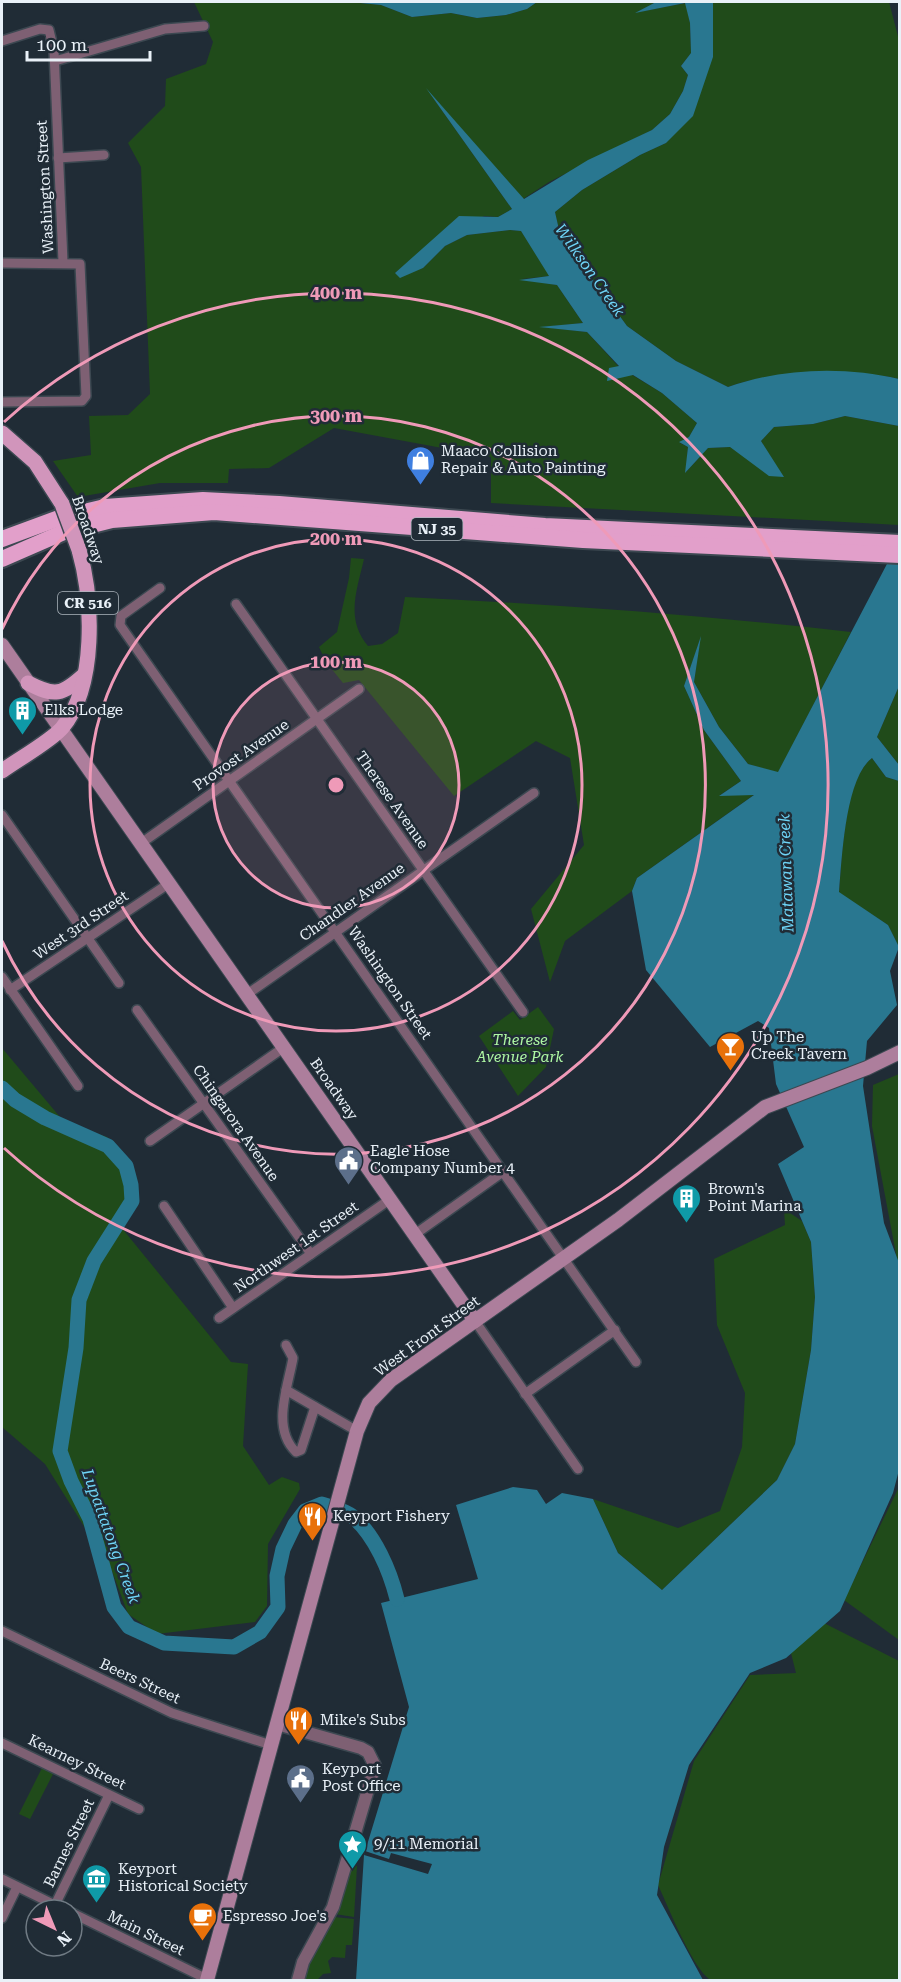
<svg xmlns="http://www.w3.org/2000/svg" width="901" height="1982" font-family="'Roboto Serif',serif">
<rect width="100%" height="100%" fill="#202c36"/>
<g fill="#204b1a">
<polygon points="194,2 350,2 381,5 412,17 451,13 477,18 506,15 527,9 537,2 656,2 638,12 686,3 690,23 691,53 681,66 688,75 683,91 670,114 652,130 549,182 523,199 431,95 512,209 498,217 484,216 421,252 395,273 423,268 445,246 467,235 510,230 521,231 550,276 522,279 557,285 583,323 544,327 587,332 619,367 662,393 697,423 689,437 680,443 688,447 686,472 708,448 730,447 783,477 761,441 774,427 813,424 845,416 899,426 899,525 491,503 491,457 334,428 269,468 229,469 228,483 160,483 78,497 53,461 91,455 89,416 128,415 150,394 141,167 128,143 165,106 166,79 206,64 213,42"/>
<path d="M 713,2 L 889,2 L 900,44 L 899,379 L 885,376 C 833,375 777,369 728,387 L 676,361 L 627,326 L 560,234 L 555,212 L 582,190 L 640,155 L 666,143 L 713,57 Z"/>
<path d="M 351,558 L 364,559 C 357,590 345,619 368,646 L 382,644 L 398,633 L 405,597 C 554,604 702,615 851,632 L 778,773 L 748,764 L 719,727 L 694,682 L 700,640 L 684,686 L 704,730 L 741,781 L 720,795 L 755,794 L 637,878 L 632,891 L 565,941 L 550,982 L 531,909 L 584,845 L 570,758 L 536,741 L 454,796 L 359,680 L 343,683 L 326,662 L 319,647 L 337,632 L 349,578 Z"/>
<polygon points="899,686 899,765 877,737"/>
<path d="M 872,758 L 886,777 L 899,781 L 899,947 L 888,925 L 839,893 C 842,859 844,779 872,758 Z"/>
<polygon points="538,1007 554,1029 546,1067 518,1096 479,1036 513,1011 520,1020"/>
<polygon points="2,1048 65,1123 107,1137 131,1165 137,1197 121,1227 231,1362 248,1364 243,1446 269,1485 282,1477 299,1483 300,1489 268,1544 267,1606 255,1622 157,1634 128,1614 112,1571 45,1464 2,1427"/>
<polygon points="899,1074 899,1270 872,1126 873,1085"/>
<polygon points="784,1209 802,1221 811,1242 815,1297 811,1350 795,1444 777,1480 662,1590 618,1553 593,1499 678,1528 720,1511 742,1447 745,1393 717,1325 714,1259 785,1225"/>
<polygon points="899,1487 899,1640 844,1600"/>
<path d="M 818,1620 L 899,1661 L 899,1980 L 711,1980 C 693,1970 668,1906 658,1885 L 694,1761 L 750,1675 L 796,1673 L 790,1649 Z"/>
<polygon points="42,1768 53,1774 30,1819 19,1814"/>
<polygon points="352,1863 357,1866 354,1917 335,1914"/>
<polygon points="334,1917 354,1919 352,1945 346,1945 345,1958 332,1957 328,1961 331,1973 323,1974 317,1980 304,1980 306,1968"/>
</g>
<g fill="#297790">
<polygon points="350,2 537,2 527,9 506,15 477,18 451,13 412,17 381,5"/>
<path d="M 656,2 L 713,2 L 713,57 L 693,116 L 666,143 L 640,155 L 582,190 L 555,212 L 560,234 L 627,326 L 676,361 L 728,387 C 782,368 844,366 899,379 L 899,426 L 845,416 L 813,424 L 774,427 L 761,441 L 784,477 L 769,476 L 730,447 L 708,448 L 685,473 L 688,447 L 679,442 L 689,437 L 697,423 L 662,393 L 633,375 L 607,381 L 609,368 L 619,366 L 587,332 L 539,327 L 583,323 L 557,285 L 519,280 L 549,276 L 521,231 L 510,230 L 467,235 L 445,246 L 423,268 L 400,278 L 395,273 L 459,216 L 498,217 L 512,209 L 426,88 L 524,199 L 588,160 L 652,130 L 670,114 L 683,91 L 688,75 L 681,66 L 691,53 L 690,23 L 685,3 L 635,13 Z"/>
<path d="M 899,541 L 899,686 L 877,737 L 899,765 L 899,781 L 886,777 L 872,758 C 845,778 842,859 839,892 L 888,925 L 899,947 L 890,971 L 897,1005 L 867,1041 L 863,1086 L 884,1223 L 899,1263 L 900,1466 L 893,1493 L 840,1611 L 786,1658 L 750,1673 L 689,1765 L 664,1847 L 657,1895 L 703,1980 L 356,1980 L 364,1855 L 409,1707 L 381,1603 L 478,1579 L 456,1505 L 513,1487 L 537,1490 L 546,1504 L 562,1493 L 593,1499 L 618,1553 L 662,1590 L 777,1480 L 795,1444 L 811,1350 L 815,1297 L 811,1242 L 778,1164 L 804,1147 L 776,1084 L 769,1028 L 758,1021 L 710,1047 L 646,970 L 632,891 L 637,878 L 754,795 L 719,796 L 741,781 L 704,730 L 684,686 L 701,636 L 694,682 L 719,727 L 748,764 L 778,772 Z"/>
</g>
<polygon fill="#202c36" points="365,1851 389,1859 391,1853 432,1864 428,1874 364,1855"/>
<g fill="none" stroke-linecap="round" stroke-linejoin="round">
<path stroke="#297790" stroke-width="15" d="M 2,1088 L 15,1100 L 45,1118 L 108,1146 L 126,1166 L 131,1185 L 132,1201 L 94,1261 L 79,1300 L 76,1348 L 60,1451 L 71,1481 L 90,1519 L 114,1607 L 129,1627 L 164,1643 L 234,1647 L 260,1632 L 278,1607 L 277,1576 L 283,1549 L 295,1524 L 305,1511 L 322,1504 C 331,1507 345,1510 352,1516 C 375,1535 390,1571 397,1599"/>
<defs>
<g id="minor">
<polyline points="2,41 40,29 49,30 54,51 63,262"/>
<polyline points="55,61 165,29 204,26"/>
<polyline points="58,158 104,155"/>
<polyline points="2,263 80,264 86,396 82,401 2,402"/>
<polyline points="160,588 121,616 120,625 636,1362"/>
<polyline points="236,604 523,1012"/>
<polyline points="2,815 119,983"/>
<polyline points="140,844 359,689"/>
<polyline points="2,977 78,1086"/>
<polyline points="10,990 168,884"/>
<polyline points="246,995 534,793"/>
<polyline points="137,1010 311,1254"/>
<polyline points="150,1141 283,1048"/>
<polyline points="164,1206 233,1308"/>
<polyline points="414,1235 504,1171"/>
<polyline points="219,1318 389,1200"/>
<polyline points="475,1321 578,1469"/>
<path d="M 286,1345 L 293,1358 C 288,1387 271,1428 296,1452 L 301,1450 L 315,1407"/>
<polyline points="286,1390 357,1431"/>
<polyline points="525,1394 615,1330"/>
<polyline points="2,1631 172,1713 271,1745"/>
<polyline points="2,1743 139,1809"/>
<polyline points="2,1879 65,1910"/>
<polyline points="55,1905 109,1795"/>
<polyline points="72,1913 207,1979"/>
<polyline points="2,1918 17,1887"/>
</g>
<polyline id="tertiary" points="277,1724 361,1748 368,1752 375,1766 333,1907 303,1962 298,1980"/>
<g id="secondary">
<polyline points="2,645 475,1321"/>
<polyline points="207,1980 357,1431 369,1403 391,1380 618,1220 765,1107 867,1068 900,1052"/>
</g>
<g id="primary">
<polyline points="2,433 35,462 62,504"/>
<path d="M 28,683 C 55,697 62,695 84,675"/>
<path d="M 2,771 C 17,760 51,741 62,728 C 97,686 93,599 79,550"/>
</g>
<g id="trunk">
<polyline points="2,539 59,518 105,507 203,500 279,504 545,526 900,543"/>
<polyline points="2,559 64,532 112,520 214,512 583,540 900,555"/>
</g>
</defs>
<use href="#minor" stroke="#3c4851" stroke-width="12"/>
<use href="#tertiary" stroke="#3c4851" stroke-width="15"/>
<use href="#secondary" stroke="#3c4851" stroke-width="16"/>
<use href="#primary" stroke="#3c4851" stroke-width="18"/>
<use href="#trunk" stroke="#3c4851" stroke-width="20"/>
<use href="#minor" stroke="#7e6073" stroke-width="9"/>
<use href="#tertiary" stroke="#7e6073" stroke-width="12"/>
<use href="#secondary" stroke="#ad7e9c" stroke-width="14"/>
<use href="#primary" stroke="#d195bb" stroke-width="15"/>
<use href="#trunk" stroke="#e29fca" stroke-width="16"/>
<defs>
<polyline id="primary-bridge" points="62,504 79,550"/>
</defs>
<use href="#primary-bridge" stroke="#3c4851" stroke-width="18" stroke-linecap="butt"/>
<use href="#primary-bridge" stroke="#d195bb" stroke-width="15"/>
</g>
<circle cx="336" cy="785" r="123" fill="#ef9ab8" fill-opacity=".12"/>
<g fill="none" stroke="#ef9ab8" stroke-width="3">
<circle cx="336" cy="785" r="123"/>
<circle cx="336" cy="785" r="246"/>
<path d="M2 629A369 369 0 1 1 2 941"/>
<path d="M4 422A492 492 0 1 1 4 1148"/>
</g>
<defs>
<symbol id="shop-pin" viewBox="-11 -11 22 30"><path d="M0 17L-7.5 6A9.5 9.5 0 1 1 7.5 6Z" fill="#3f7fe0" stroke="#202c36"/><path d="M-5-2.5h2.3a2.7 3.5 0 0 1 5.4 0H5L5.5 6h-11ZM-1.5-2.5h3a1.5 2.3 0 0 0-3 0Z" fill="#fff"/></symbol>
<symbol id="building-pin" viewBox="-11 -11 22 30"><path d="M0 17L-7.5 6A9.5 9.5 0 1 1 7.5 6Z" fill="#0f9aa8" stroke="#202c36"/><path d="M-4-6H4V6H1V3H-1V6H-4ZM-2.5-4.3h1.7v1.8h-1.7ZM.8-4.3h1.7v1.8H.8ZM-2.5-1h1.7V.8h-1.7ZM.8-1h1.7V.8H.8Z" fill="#fff"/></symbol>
<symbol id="bar-pin" viewBox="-11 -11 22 30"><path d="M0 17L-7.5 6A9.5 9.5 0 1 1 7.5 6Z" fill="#e8710a" stroke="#202c36"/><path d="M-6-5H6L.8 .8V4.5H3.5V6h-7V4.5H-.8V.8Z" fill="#fff"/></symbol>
<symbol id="civic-pin" viewBox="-11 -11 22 30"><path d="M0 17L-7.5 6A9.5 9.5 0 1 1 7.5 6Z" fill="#5c6f8a" stroke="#202c36"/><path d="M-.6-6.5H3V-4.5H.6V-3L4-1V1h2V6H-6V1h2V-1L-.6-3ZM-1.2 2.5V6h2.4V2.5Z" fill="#fff"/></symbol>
<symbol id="restaurant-pin" viewBox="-11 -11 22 30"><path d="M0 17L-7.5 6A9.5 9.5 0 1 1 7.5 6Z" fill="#e8710a" stroke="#202c36"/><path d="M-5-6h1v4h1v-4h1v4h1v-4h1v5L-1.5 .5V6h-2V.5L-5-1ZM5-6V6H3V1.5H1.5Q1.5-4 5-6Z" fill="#fff"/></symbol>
<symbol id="sight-pin" viewBox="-11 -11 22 30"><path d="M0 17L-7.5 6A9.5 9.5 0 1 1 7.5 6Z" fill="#0f9aa8" stroke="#202c36"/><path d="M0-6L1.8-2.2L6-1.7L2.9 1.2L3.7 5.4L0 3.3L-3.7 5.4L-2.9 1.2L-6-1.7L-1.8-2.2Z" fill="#fff"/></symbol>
<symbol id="museum-pin" viewBox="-11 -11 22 30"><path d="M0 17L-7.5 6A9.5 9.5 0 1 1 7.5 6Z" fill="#0f9aa8" stroke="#202c36"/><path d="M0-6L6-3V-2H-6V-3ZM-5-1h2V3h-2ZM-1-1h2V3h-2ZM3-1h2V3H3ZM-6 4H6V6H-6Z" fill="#fff"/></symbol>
<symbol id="cafe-pin" viewBox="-11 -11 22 30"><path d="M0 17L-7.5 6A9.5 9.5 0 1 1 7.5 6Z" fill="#e8710a" stroke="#202c36"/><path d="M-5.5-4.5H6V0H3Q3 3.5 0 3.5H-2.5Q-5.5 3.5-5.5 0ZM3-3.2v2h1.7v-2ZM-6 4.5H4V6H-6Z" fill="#fff"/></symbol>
</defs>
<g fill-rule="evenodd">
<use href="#shop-pin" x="404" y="444" width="33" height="45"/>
<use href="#building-pin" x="6" y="694" width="33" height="45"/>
<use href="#bar-pin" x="714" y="1030" width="33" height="45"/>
<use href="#civic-pin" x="332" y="1144" width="33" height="45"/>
<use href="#building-pin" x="670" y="1182" width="33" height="45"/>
<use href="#restaurant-pin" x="296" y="1500" width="33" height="45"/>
<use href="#restaurant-pin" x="282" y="1704" width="33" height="45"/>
<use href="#civic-pin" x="284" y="1762" width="33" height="45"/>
<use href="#sight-pin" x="336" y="1828" width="33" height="45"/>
<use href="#museum-pin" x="80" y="1862" width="33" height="45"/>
<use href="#cafe-pin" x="186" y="1900" width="33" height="45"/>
</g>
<g text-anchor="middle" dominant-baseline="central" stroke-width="5" stroke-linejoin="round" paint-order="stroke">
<g fill="#202c36" stroke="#adb6be" stroke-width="1.5">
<rect x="411.5" y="518" width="51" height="22" rx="4.5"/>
<rect x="58" y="592" width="60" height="22" rx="4.5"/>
</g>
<g font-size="14" font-weight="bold" fill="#e9f1f8">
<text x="437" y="529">NJ 35</text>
<text x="88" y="603">CR 516</text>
</g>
<g font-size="15" fill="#e9f1f8" stroke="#202c36">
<text transform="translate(45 187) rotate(-93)">Washington Street</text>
<text transform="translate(88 530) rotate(71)">Broadway</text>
<text transform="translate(241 755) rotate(-35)">Provost Avenue</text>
<text transform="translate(392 800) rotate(55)">Therese Avenue</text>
<text transform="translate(352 902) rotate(-35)">Chandler Avenue</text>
<text transform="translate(81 925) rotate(-34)">West 3rd Street</text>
<text transform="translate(390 983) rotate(55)">Washington Street</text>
<text transform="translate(334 1089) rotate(55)">Broadway</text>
<text transform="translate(236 1123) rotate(55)">Chingarora Avenue</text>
<text transform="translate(296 1247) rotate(-35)">Northwest 1st Street</text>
<text transform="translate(427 1336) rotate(-36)">West Front Street</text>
<text transform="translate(140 1681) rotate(25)">Beers Street</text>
<text transform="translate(77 1762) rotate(26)">Kearney Street</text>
<text transform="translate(69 1843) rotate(-64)">Barnes Street</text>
<text transform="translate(146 1933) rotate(26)">Main Street</text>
</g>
<g font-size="15" fill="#e9f1f8" stroke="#202c36" text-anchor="start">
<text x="441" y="451">Maaco Collision<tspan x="441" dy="17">Repair &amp; Auto Painting</tspan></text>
<text x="44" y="710">Elks Lodge</text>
<text x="751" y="1037">Up The<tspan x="751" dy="17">Creek Tavern</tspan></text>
<text x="370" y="1151">Eagle Hose<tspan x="370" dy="17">Company Number 4</tspan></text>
<text x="708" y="1189">Brown's<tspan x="708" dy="17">Point Marina</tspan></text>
<text x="333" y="1516">Keyport Fishery</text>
<text x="320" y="1720">Mike's Subs</text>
<text x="322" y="1769">Keyport<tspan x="322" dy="17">Post Office</tspan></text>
<text x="374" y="1844">9/11 Memorial</text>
<text x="118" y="1869">Keyport<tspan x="118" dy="17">Historical Society</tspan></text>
<text x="223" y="1916">Espresso Joe's</text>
</g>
<g font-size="15" font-style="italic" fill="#aef7a3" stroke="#202c36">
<text x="520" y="1040">Therese<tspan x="520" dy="17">Avenue Park</tspan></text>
</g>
<g font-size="16" font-style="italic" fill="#6fd5f8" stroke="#202c36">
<text transform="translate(590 270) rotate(55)">Wilkson Creek</text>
<text transform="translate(786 873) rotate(-92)">Matawan Creek</text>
<text transform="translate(111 1536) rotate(70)">Lupattatong Creek</text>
</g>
</g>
<circle cx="336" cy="785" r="9" fill="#ef9ab8" stroke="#202c36" stroke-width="3"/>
<g font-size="18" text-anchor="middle" font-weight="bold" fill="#ef9ab8" stroke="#202c36" stroke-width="5" stroke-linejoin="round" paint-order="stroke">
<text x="336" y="299">400 m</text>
<text x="336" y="422">300 m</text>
<text x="336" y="545">200 m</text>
<text x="336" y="668">100 m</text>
</g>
<rect width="901" height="1982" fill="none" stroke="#e9f1f8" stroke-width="6"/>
<g transform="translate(54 1928) rotate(137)"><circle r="28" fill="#202c36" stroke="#707b84" stroke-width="1.5"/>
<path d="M0-4.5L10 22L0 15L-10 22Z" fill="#ef9ab8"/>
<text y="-9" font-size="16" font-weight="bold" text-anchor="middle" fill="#e9f1f8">N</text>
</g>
<path d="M27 51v9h123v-9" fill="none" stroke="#e9f1f8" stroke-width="3"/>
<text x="36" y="51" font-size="18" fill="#e9f1f8" stroke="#202c36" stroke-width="4.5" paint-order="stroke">100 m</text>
</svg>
